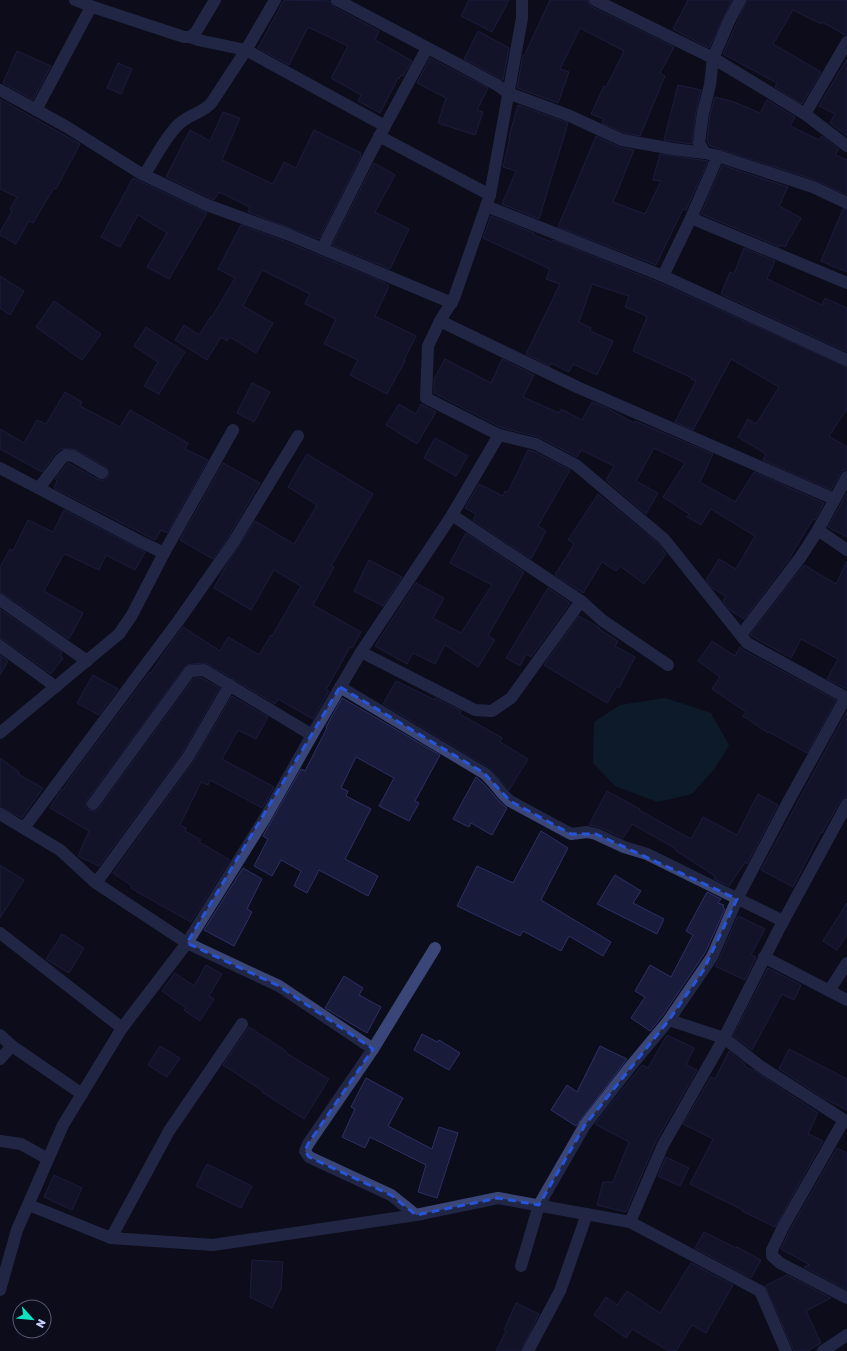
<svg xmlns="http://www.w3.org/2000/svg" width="847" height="1351" font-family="Rubik,sans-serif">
<rect width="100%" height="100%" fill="#0c0d1b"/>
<polygon fill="#0e2b3c" points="665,698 711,713 729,745 715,768 692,794 658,802 615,786 593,763 594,722 620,705"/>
<g fill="#191b3a" stroke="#2d2f65">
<polygon points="284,0 330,1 334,7 379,31 375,40 412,61 403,76 401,75 399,79 398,78 380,113 358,101 361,95 331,78 348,46 308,27 289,65 258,48"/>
<polygon points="469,0 509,0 492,32 461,16"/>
<polygon points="550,0 588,0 589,4 592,7 674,47 660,73 665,76 640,136 624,133 602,123 604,119 591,114 604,86 606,87 624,51 580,28 560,69 569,72 558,103 517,88 523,55 524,56"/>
<polygon points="688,0 732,0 709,48 673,29"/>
<polygon points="747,0 847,0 847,35 845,35 822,22 821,24 793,10 773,44 821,72 802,104 775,87 777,83 723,54"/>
<polygon points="478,31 509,48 503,80 464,59"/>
<polygon points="17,51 51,66 33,100 3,83"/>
<polygon points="430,58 488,88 477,110 483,112 475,135 438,123 446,98 417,83"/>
<polygon points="847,59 847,136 830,123 835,114 819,106"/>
<polygon points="118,63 132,69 121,94 107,88"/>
<polygon points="678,85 701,90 696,112 692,144 664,140"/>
<polygon points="715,97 734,102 760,113 767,100 795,117 790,126 819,140 822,136 839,149 835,155 847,160 847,195 815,180 710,146 707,141 710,114"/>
<polygon points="0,99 80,144 56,189 54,188 33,223 29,221 16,244 0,235 0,232 12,211 10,209 17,197 0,189"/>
<polygon points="518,105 568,123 539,219 502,204 516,171 503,167 510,137 509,137"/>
<polygon points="223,112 240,118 222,160 273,184 284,162 296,168 314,130 361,153 360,155 361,156 319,239 248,212 250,207 219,192 214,200 166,177 190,130 210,141"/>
<polygon points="596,136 619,147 634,150 613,202 645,214 661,181 653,180 660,154 708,161 686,210 683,209 656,265 558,227"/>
<polygon points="374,163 395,175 375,212 409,229 390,269 332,245"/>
<polygon points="722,165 788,187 779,206 801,218 785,247 781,245 780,247 701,214"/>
<polygon points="133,178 207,213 169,279 147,267 167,233 138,215 120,247 101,237"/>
<polygon points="843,209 847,210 847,272 821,261"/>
<polygon points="491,216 534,233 534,235 552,242 553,240 660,283 847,367 847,409 829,436 847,447 847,470 843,470 841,473 831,490 763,460 766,454 738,437 748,419 756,424 779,387 731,359 693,430 675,422 696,381 691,379 692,378 633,351 647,317 645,316 645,315 625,307 629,296 592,284 579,322 591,328 590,331 613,341 597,375 573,364 569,372 551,363 550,366 526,354 560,284 546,279 550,269 483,238"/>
<polygon points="241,225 284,241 383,282 389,286 375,316 416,336 404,360 405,361 387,394 350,375 358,360 324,344 336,319 305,304 310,294 262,270 243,306 273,323 256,353 230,337 227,341 221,337 207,360 175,340 184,325 199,335 211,316 212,317 235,278 218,269"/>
<polygon points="744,248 775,261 767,279 822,305 825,298 847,308 847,352 721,294 730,272 734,274"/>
<polygon points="0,276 24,291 10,315 0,308"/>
<polygon points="54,301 101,334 82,360 36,327"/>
<polygon points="146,327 185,352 159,394 144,386 158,362 134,346"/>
<polygon points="445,359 491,383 502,359 534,375 523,397 559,413 561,409 582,420 592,402 607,408 634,423 635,421 713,454 700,482 735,502 754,472 824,503 815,520 813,519 790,557 791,557 744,619 730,610 723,601 726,596 712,588 706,580 719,559 736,569 755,536 711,509 701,525 687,517 689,514 663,497 685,463 654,448 636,481 658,493 646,514 606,480 614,466 581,450 577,457 539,437 502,428 434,393 434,379"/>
<polygon points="252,383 270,392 254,422 237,413"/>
<polygon points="65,392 82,402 80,406 120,427 130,410 188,443 185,449 208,460 167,533 161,530 155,540 54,488 57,481 55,479 68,463 99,480 105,480 108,477 109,473 106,467 77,450 67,448 61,449 55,454 42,472 0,449 0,429 24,443 37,420 46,424"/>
<polygon points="399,404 416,414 421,404 436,412 417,444 386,425"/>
<polygon points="435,438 468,456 456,476 424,458"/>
<polygon points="528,450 533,451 570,470 538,526 546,531 531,559 473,520 476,514 465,508 479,484 503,496 505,491 508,492"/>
<polygon points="307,454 373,494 331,566 334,567 313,605 361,632 352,648 350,647 326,690 329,691 313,719 278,699 275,704 208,664 203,663 186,665 87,800 86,807 89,810 96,811 99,808 194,678 202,678 220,688 182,753 99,866 78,856 89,831 50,808 58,795 62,789 63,790 69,780 150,672 151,673 164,653 183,627 220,651 228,637 259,655 271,635 272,636 301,586 274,570 251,610 214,588 226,566 255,521 294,544 317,505 288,487"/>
<polygon points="223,463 260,483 227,539 213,559 180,540"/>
<polygon points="847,493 847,537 828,527"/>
<polygon points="598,494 659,544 666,554 644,584 620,566 616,571 602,562 583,593 555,575 574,544 568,540"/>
<polygon points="64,510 145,552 135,570 106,555 99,570 65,554 64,555 63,555 44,591 83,613 69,639 4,594 0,593 0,567 10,549 13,551 28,520 53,532"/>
<polygon points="466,533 524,572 488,636 495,640 478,667 445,645 435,664 413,653 407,664 375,646 384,632 416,583 444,598 433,618 461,633 492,585 450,563"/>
<polygon points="369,560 402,577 383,606 354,591"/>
<polygon points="847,561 847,689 827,679 838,659 801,639 791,658 750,635 804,565 836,584"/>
<polygon points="548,588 570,603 531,657 526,654 520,666 506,658"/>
<polygon points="0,609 62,652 60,656 63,658 51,674 4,640 0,639"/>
<polygon points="579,616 600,628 599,629 618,641 615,646 635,657 619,688 617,686 607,703 544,665"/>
<polygon points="712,641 735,656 740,647 743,650 836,700 807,753 769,732 768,733 743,716 746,712 712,689 720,677 698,661"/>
<polygon points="0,655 8,661 0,675"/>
<polygon points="93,675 118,689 99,715 77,703"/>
<polygon points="396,681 435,700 435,698 461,711 460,714 502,738 500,742 528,759 509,790 488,767 383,704"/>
<polygon points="232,696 268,717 256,739 238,730 222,759 274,787 262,808 210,780 208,785 201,782 180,825 186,828 185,831 201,840 199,842 230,860 191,922 139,893 131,888 132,886 113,873 194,761"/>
<polygon points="342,698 440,755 415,801 419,803 409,821 379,806 394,778 356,757 341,788 348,791 346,796 371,809 345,859 378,876 368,896 319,870 307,893 294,886 301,871 281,860 272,876 254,866 268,839 263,836 301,769 305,771 327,728 326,727"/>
<polygon points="847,711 847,797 843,797 841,800 822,833 821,832 793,887 761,870"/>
<polygon points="0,758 19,772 18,774 43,788 22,818 0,807"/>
<polygon points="476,777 485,785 501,803 507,808 492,835 471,823 469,827 453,819"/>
<polygon points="607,791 640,809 639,810 691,839 703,817 737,835 758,794 778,805 747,864 745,862 729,886 714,879 715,876 675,850 676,849 632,824 623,838 599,827 589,825"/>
<polygon points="541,831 568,848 541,900 611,942 603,956 569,936 561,951 523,931 520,936 457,906 477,866 513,883"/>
<polygon points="0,865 24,880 0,918"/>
<polygon points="243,868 262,879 247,909 252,912 234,946 204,930"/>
<polygon points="615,875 641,891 633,903 664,919 657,934 597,904"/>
<polygon points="707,892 721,899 718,903 724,905 723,908 725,909 705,953 663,1015 650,1031 631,1018 645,997 635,991 650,965 671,977 693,935 686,931"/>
<polygon points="847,903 847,934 837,950 823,941"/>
<polygon points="738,916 765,929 751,955 756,957 745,980 715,966 719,960"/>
<polygon points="62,934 84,948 69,973 46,959"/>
<polygon points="206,965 222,974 209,996 214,999 200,1021 184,1010 186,1008 162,991 175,973 194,986"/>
<polygon points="768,968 801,985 794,1000 782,994 752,1050 733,1036"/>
<polygon points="344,976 363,988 359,995 381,1007 367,1033 325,1008"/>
<polygon points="249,1027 286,1051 286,1053 329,1079 304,1119 262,1092 263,1091 223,1065"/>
<polygon points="422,1034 437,1042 439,1040 460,1053 449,1070 414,1050"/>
<polygon points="667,1035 694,1048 686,1065 697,1070 656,1141 626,1212 597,1205 603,1182 613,1182 629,1142 595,1124 642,1065 648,1068"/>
<polygon points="160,1046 180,1058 167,1077 148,1065"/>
<polygon points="600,1046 627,1059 576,1126 551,1110 567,1085 577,1092"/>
<polygon points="789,1049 847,1079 847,1110 825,1099 779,1069"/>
<polygon points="729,1051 745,1064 744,1066 755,1071 818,1113 808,1134 823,1141 775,1227 742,1211 743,1210 690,1184 713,1139 683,1124 711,1077 715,1079"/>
<polygon points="366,1078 403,1098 388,1126 432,1149 439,1127 458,1133 437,1198 418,1192 426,1165 370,1137 365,1148 342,1137 355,1109 351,1107"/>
<polygon points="837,1148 847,1153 847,1290 804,1267 810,1265 781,1249 790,1230"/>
<polygon points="666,1157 689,1168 680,1186 658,1176"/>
<polygon points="207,1164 252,1186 241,1208 196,1186"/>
<polygon points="54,1175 82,1188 72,1210 44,1197"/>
<polygon points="704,1232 736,1248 737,1247 761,1260 751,1278 695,1248"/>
<polygon points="252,1260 283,1262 281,1289 272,1308 250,1297"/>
<polygon points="691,1263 733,1285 706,1333 692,1325 676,1351 669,1351 632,1329 626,1338 594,1315 606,1297 617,1305 627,1291 660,1313"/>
<polygon points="787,1275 831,1298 806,1311 821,1343 807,1351 794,1351 765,1286"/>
<polygon points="516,1303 539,1314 521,1351 496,1351 506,1331 504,1330"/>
</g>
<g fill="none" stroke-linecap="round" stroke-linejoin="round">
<g stroke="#3a4677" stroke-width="12">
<polyline points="75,0 96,8 184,37 190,37 196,32 215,0"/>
<polyline points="337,0 460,65 497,85 508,93 570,116 622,140 673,149 705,153 718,156 813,187 847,203"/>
<polyline points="595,0 713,58 805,114 847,146"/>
<polyline points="190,37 198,40 246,50 385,126"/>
<polyline points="0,90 67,127 140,173 207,205 287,234 452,303"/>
<polyline points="36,110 91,7"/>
<polyline points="805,114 847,42"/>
<polyline points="379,136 490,195"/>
<polyline points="705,153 699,143 703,113 710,85 713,58 729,21 740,0"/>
<path d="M 144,175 C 155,159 165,137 179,124 C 189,114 204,113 212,102 L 246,50 L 275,0"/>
<polyline points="486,206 663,276 847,360"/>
<polyline points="691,218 847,283"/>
<polyline points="322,249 371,152 427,48"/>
<polyline points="663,276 691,218 718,156"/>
<polyline points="440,321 577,387 834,499"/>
<polyline points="499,435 536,444 576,465 664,539 747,643 847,698"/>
<polyline points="0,468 141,542 164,553"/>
<polyline points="39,488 61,459 66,455 73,456 102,473"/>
<polyline points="452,515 581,601 602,620 668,665"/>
<polyline points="818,530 847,550"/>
<polyline points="0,600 87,661"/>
<polyline points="741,635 800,558 818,530 847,477"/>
<polyline points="0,646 56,687"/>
<polyline points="361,652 475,710 492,711 511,698 581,601"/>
<path d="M 340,687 L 484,773 C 494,781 500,793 510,801 L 571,834 L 587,832 L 596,834 L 624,847 L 647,854 L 783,921"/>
<polyline points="0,733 119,634 132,615 164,553 233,430"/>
<polyline points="93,804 190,671 204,670 312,735"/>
<polyline points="0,814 60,850 96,883 187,943 279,986 373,1049 435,948"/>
<polyline points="24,828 179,620 233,543 298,436"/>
<polyline points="96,883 188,757 230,685"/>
<polyline points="0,933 122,1028"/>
<polyline points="764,957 847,1000"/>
<polyline points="829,991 847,963"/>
<polyline points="669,1020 724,1038 760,1066 847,1122"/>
<polyline points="0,1035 12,1046"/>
<polyline points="373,1049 308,1144 305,1151 309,1157 391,1195 416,1215"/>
<polyline points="0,1059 12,1046 82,1094"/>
<polyline points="844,1120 783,1227 772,1250 772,1256 780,1263 847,1298"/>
<polyline points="0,1141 21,1144 48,1159"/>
<polyline points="29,1205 111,1238 213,1245 416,1215 498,1198 630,1222 760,1291 786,1351"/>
<polyline points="630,1222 663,1145 724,1038 778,931 847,804"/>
<polyline points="111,1238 169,1131 242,1024"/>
<polyline points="521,1266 539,1205 585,1125 630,1067 669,1020 712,957 737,899 788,802 846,697"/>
<polyline points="0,1290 17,1230 63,1125 122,1028 187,943 265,818 312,735 361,652 452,515 499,435 426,398 428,346 440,321 454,298 490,195 522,18 522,0"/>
<polyline points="528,1351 560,1291 587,1214"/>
<polyline points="823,1351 847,1335"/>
</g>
</g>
<path d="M0 0H847V1351H0ZM 340,687 L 484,773 L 510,801 L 571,834 L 596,834 L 737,899 L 703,971 L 669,1020 L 585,1125 L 539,1205 L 498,1198 L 416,1215 L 391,1195 L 309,1157 L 305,1151 L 308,1144 L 373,1049 L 279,986 L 187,943 Z" fill="#0c0d1b" fill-opacity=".55" fill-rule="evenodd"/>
<path fill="none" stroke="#2654da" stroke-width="3" stroke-dasharray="8 5" stroke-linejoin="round" d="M 340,687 L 484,773 L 510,801 L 571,834 L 596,834 L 737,899 L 703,971 L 669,1020 L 585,1125 L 539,1205 L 498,1198 L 416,1215 L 391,1195 L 309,1157 L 305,1151 L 308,1144 L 373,1049 L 279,986 L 187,943 Z"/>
<g transform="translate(32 1319) rotate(117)"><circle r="19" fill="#0c0d1b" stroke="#585b75"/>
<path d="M0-3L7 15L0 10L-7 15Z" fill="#0fe1c5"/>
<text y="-6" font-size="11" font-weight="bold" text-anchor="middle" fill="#c9cffb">N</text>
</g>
</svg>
